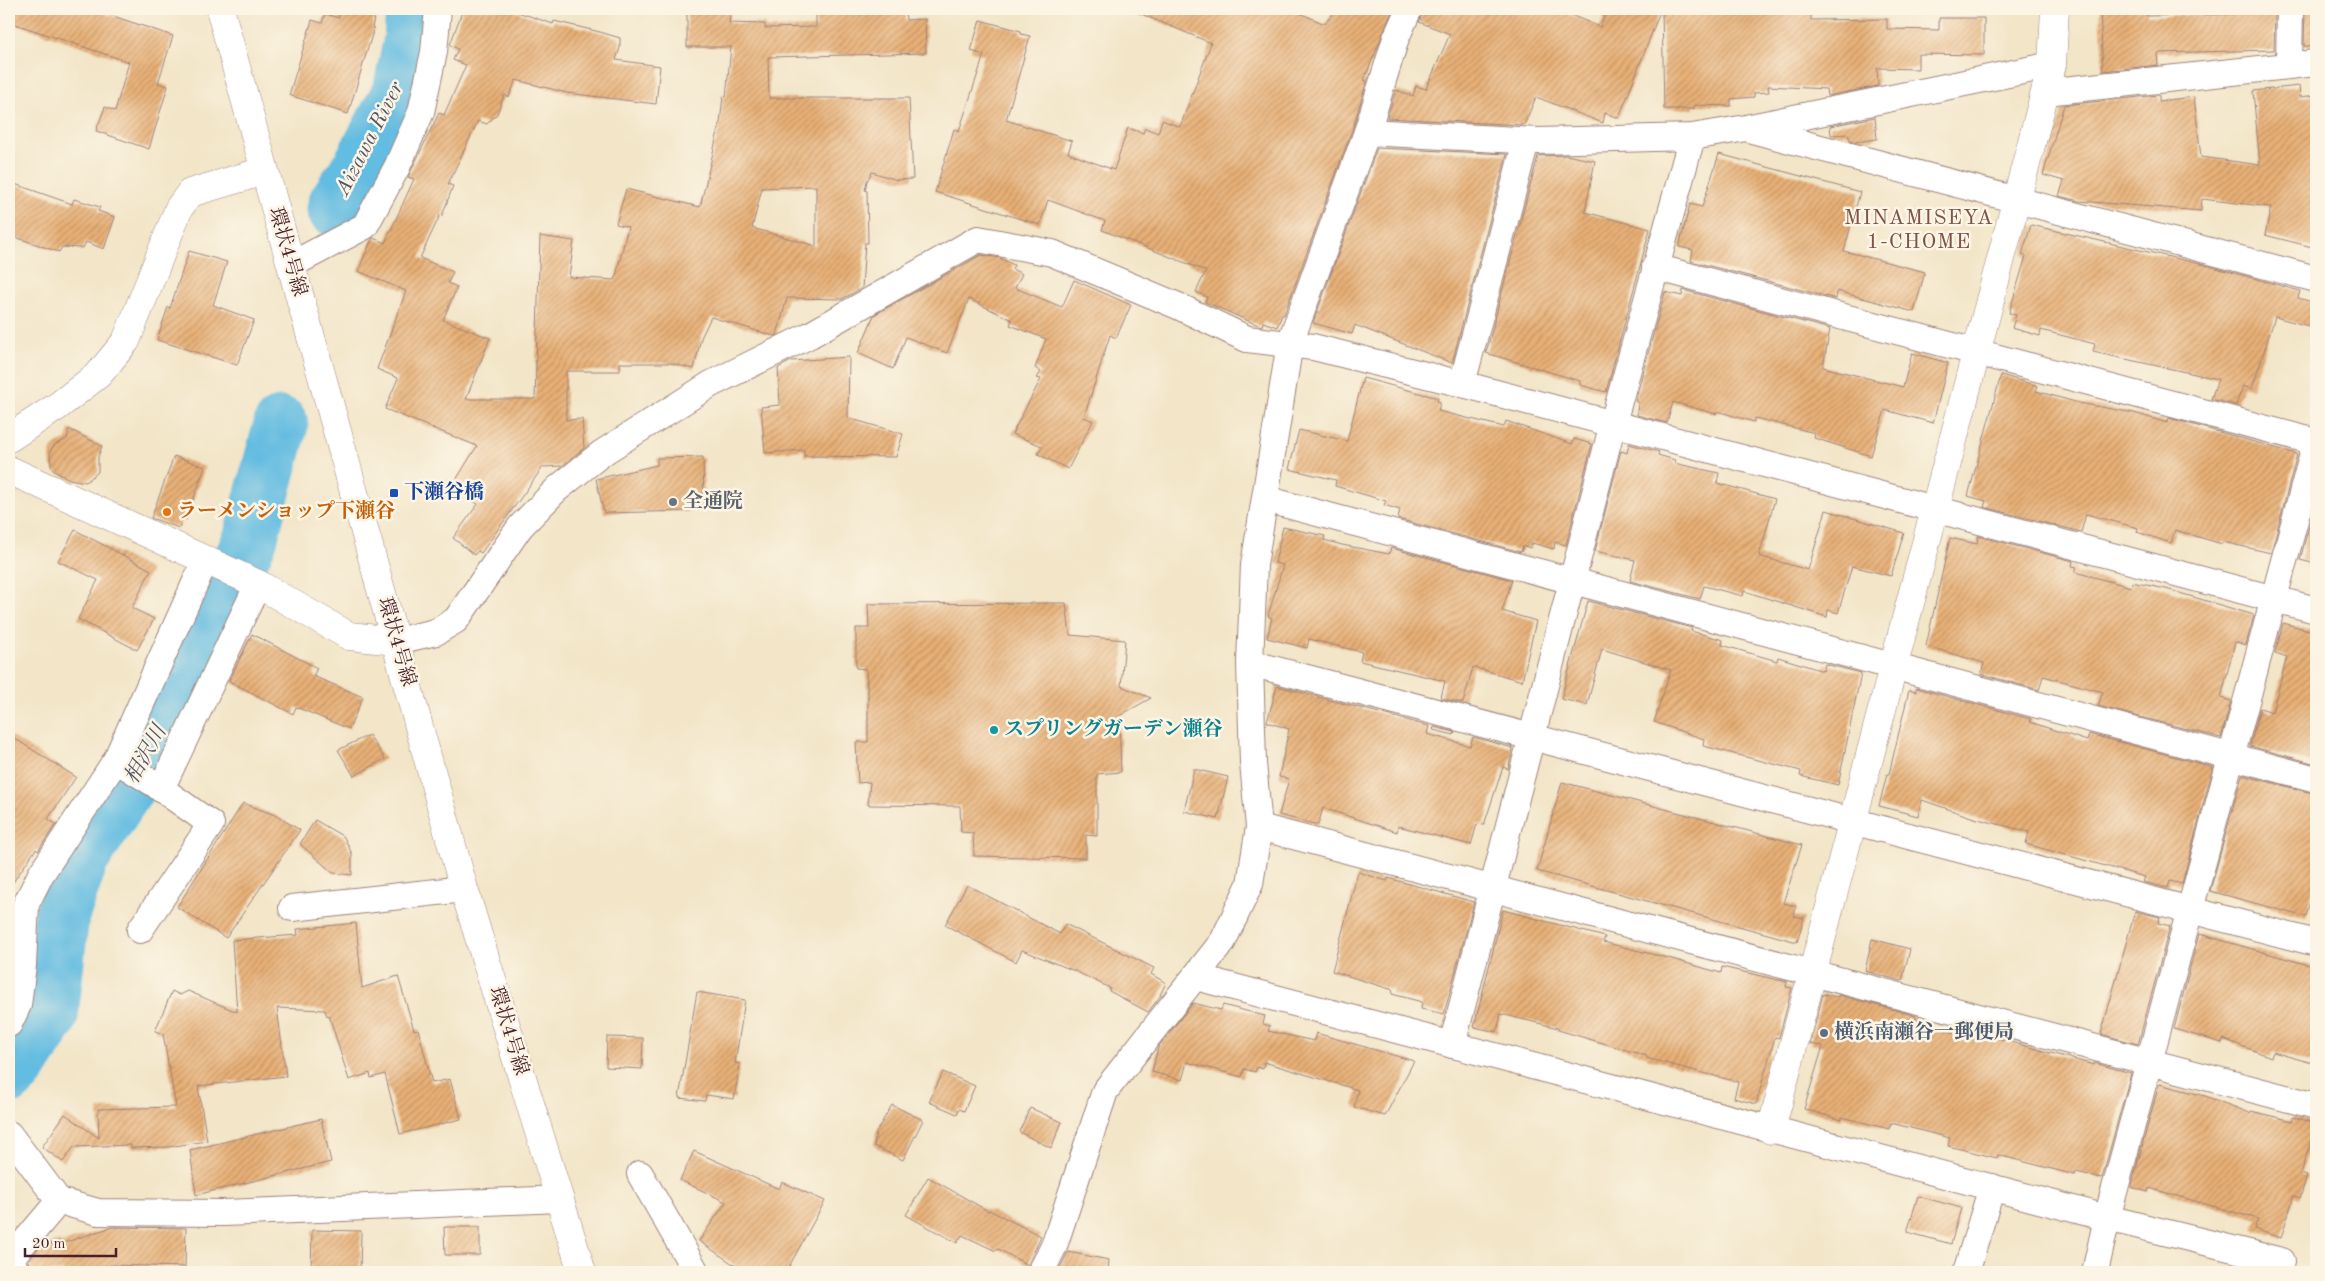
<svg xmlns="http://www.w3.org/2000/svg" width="2325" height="1281" font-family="'Old Standard TT','Noto Serif JP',serif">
<defs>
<pattern id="building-hatch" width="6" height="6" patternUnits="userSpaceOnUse" patternTransform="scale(1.25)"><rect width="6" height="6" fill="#e8b177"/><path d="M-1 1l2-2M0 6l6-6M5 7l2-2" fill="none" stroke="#be8f62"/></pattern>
</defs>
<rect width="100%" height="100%" fill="#fcf5e5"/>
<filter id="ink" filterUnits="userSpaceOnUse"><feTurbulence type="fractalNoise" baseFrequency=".02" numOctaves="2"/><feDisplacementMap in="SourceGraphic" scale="10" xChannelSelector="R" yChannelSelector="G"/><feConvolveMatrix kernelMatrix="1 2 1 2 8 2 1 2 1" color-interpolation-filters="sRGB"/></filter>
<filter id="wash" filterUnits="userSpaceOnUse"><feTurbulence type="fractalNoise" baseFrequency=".0096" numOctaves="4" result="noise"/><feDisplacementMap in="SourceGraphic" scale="20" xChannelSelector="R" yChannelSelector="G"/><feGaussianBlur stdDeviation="1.12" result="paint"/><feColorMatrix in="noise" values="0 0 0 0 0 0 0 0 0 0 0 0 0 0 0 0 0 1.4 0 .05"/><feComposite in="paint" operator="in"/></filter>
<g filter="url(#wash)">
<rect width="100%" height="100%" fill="#f2e5c8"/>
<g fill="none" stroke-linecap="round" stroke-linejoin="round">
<g stroke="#64bce1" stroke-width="55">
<polyline points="334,209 336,202 360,166 400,91 411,39 413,9"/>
<polyline points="9,1077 18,1068 51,1016 62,915 81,860 151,751 250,540 281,424"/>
</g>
</g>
<g id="blocks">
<g fill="url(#building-hatch)" fill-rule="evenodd">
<polygon points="9,9 92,9 173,36 158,83 168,86 149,149 96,131 105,107 115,111 129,62 9,22"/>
<polygon points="340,9 376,9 372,28 374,28 348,114 289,95 312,20 322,23 325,14 339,18"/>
<path d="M 463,9 L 509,9 L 553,24 L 554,21 L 600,32 L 620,38 L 620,48 L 616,60 L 660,66 L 656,104 L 567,93 L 516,80 L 509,97 L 504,95 L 497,114 L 487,124 L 478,121 L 448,184 L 453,186 L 442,216 L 440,215 L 420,258 L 453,272 L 448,283 L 457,287 L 443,320 L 490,338 L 466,399 L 535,399 L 540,236 L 574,241 L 569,277 L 615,280 L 628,227 L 616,224 L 626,189 L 700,207 L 720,123 L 723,96 L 726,97 L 731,47 L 687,47 L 687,9 L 731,9 L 729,23 L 765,24 L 765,28 L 816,27 L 816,9 L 905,9 L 906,20 L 925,19 L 926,53 L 768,57 L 769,98 L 909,98 L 913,179 L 897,180 L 872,172 L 867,181 L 865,190 L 867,191 L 868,243 L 865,243 L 862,288 L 842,299 L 787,298 L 777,335 L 774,336 L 711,317 L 701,338 L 694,369 L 670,363 L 620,363 L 620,371 L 566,371 L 566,420 L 582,419 L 584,448 L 562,466 L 543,467 L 481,553 L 478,551 L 474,555 L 453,538 L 478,504 L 451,488 L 477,446 L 385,409 L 398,378 L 377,369 L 406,291 L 358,271 L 372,239 L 373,238 L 385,243 L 414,179 L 408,177 L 439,113 L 444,115 L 466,65 L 453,60 L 458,49 L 450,45 ZM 816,186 L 816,246 L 752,228 L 762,188 Z"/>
<polygon points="1129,9 1290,9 1325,24 1336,9 1393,9 1364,80 1367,81 1353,127 1284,315 1282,315 1277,327 1263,322 1262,326 1258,325 1205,302 1207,297 1196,292 1206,271 1102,230 1105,221 1048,200 1040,225 935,192 954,129 959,131 984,55 971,51 980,20 1021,31 1021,34 1030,36 1006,120 1072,141 1068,153 1114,170 1128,128 1143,133 1145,128 1158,133 1162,120 1180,127 1211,43"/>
<polygon points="1424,9 1556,9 1600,27 1607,9 1661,9 1619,118 1605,113 1603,123 1536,97 1524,125 1387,118 1396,90 1413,96 1416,86 1426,89 1450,34 1419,22"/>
<polygon points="1662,9 1802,9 1802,12 1811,12 1811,20 1887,19 1887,29 1939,30 1939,18 1984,18 1984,55 1918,54 1918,69 1877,68 1878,86 1827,96 1826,89 1768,86 1769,92 1754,93 1754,97 1731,99 1731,106 1694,105 1694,109 1664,109"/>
<polygon points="2100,9 2147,9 2147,16 2234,14 2235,9 2275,9 2274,50 2157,53 2158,65 2103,71"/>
<polygon points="2305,9 2316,9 2316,47 2304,46"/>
<polygon points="2299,86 2300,97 2316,95 2316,248 2265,235 2271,207 2202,199 2201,211 2079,201 2059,196 2064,181 2043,175 2064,105 2159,95 2159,101 2194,97 2201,157 2260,165 2253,91"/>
<polygon points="1875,117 1877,139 1855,142 1850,140 1848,134 1831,135 1830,126"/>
<polygon points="1377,148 1507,154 1452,363 1355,325 1352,334 1313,323"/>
<polygon points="1719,154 1860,192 1844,251 1925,272 1914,312 1837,291 1836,299 1691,261 1693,250 1679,247 1690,204 1702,207"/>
<polygon points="1566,155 1595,161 1585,212 1650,229 1606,392 1580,385 1580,381 1486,353 1538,156"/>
<polygon points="9,182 72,204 74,199 100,207 98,211 115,217 104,249 86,242 83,248 62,247 59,252 9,235"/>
<polygon points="2031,225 2209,266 2300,291 2298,298 2316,303 2316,328 2275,317 2252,389 2243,386 2236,405 2211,399 2218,379 2093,352 2095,344 2041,330 2040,336 2012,328 2016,315 2009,313 2026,256 2022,255"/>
<polygon points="189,251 227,262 213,305 254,320 237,365 157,340 168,307 170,308"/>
<polygon points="981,255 1000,258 1014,265 1012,269 1022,274 1015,288 1062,307 1074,280 1131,305 1116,338 1110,335 1084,417 1093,421 1068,469 1038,454 1042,446 1012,434 1041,379 1037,378 1041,372 1035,368 1046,339 1010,325 1012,320 969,299 947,353 906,337 893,369 858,353 874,315"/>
<polygon points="1683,290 1830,329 1823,367 1903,387 1912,353 1948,363 1933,423 1885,410 1871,456 1814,438 1815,433 1755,418 1754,422 1717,411 1716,414 1673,402 1667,423 1637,415 1638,402 1635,401 1665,292 1682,296"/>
<polygon points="849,357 848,418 903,434 896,457 804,456 804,450 765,453 761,407 780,405 778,368 791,361"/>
<polygon points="2001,375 2038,386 2036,391 2079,403 2134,413 2167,423 2169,418 2297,454 2271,553 2223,542 2222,544 2175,530 2171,543 2137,532 2138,528 2086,514 2081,532 1984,507 1986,501 1968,496"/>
<polygon points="1363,378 1438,398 1437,401 1440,402 1438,411 1504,427 1506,421 1572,444 1574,439 1592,444 1566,545 1555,542 1554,549 1532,543 1531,548 1523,546 1521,552 1398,519 1400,510 1384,505 1386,501 1335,486 1336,480 1289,469 1299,430 1347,441"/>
<polygon points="69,429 102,446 98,457 98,472 86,482 69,479 54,471 51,466 50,454 52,448 56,444 67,439"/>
<polygon points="1629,444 1659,452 1658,455 1675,460 1674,463 1719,473 1717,483 1775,499 1759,556 1808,570 1826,510 1904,533 1891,576 1852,566 1838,613 1828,610 1827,617 1744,591 1743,596 1704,586 1700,599 1630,581 1635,560 1595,551 1621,451 1627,453"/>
<polygon points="174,456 205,467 186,520 182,518 179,528 151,518"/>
<polygon points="703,457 704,505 691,505 691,511 604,513 596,479 657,465 657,458"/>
<polygon points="2316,499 2316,564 2300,560"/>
<polygon points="1283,527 1325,536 1324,540 1342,545 1389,554 1391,548 1512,580 1502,611 1536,621 1522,681 1473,667 1463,703 1441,698 1445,681 1360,661 1362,652 1309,639 1307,648 1267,638 1272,618 1268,616 1283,565 1275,563"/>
<polygon points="75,530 151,570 132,608 154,619 137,650 78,619 98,580 58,561"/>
<polygon points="1978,536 2073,561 2072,566 2077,567 2075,572 2131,587 2132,582 2166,589 2254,615 2246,645 2235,642 2221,698 2231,701 2221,738 2098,706 2103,692 2043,676 2039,690 1981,674 1984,663 1926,646 1950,538 1977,544"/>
<polygon points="1588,601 1692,628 1691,631 1723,640 1722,645 1777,661 1778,657 1823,671 1825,664 1861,673 1838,785 1800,776 1801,771 1703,746 1704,739 1654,722 1671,670 1602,649 1587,705 1561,699"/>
<polygon points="1066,603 1070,635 1125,640 1121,686 1151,698 1119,716 1121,772 1097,774 1097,836 1086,835 1086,858 974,856 973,833 961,832 960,806 868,805 870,782 858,783 856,742 868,742 868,688 867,688 866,669 856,668 856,628 869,628 868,604"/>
<polygon points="2283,623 2316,632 2316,764 2250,746 2260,708 2272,712 2287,657 2275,653"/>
<polygon points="252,634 317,668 313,676 363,697 349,729 296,707 293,714 229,681"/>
<polygon points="1277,686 1429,726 1427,734 1470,746 1473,737 1513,748 1508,769 1503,767 1484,825 1477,824 1471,845 1398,826 1397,832 1323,808 1318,825 1279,815 1289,779 1279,777 1289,729 1267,722"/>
<polygon points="1916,688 2031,719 2030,722 2087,741 2089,734 2213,767 2182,884 2170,881 2168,888 2143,882 2145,877 2026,844 2029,832 1974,818 1922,800 1918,816 1879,806 1887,774 1889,774 1909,690 1916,692"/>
<polygon points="1434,727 1455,732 1454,735 1433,730"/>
<polygon points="9,735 76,777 48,819 56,824 38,851 36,849 9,888"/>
<polygon points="369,735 385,759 354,776 338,750"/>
<polygon points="1194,769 1228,777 1218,819 1184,811"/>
<polygon points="2242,775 2316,794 2316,879 2306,917 2210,891"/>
<polygon points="1562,782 1802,845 1783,903 1796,906 1794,916 1804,918 1797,942 1537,871"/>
<polygon points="243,803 275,815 300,830 226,938 177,907"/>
<polygon points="315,820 344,837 352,854 352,875 333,873 300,844"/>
<polygon points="1358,872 1387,881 1388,878 1474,902 1444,1014 1421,1009 1422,1002 1392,994 1393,990 1332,971"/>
<polygon points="967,885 1060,934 1065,924 1154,968 1151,974 1166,983 1160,995 1161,995 1148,1012 1109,991 1110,988 1075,971 1022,950 1016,962 945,925"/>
<polygon points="1503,910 1605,937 1603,942 1672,959 1721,973 1722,967 1787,982 1786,987 1792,988 1779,1038 1775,1037 1756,1104 1734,1098 1738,1082 1646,1058 1647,1056 1558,1030 1558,1028 1501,1014 1497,1032 1474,1027"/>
<polygon points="2135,911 2160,917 2158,923 2170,926 2138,1044 2101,1034"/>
<polygon points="356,923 362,988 398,976 414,1030 418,1029 432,1083 450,1079 461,1119 400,1134 385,1074 371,1078 370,1073 349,1080 329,1015 327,1016 325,1010 277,1008 286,1076 198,1086 207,1141 168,1147 131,1148 131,1145 74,1147 63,1162 42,1147 65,1114 99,1138 98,1109 176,1107 163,1034 155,1031 172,991 180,995 188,991 237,1012 232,940 298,935 297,929"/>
<polygon points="2199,934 2316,967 2316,1064 2273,1052 2271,1057 2223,1039 2222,1043 2174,1029"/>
<polygon points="1872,939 1910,949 1902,981 1865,971"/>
<polygon points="697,992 745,1000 735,1063 740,1064 734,1099 706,1095 705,1101 679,1098"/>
<polygon points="1823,994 1838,997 1838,995 1895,1010 1916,1016 1915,1022 1963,1035 1964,1029 2094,1065 2094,1063 2131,1073 2102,1178 2076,1172 2075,1175 1998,1155 1997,1158 1948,1146 1950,1138 1891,1123 1889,1129 1842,1117 1842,1120 1804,1109 1823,1046 1810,1044"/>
<polygon points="1193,1003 1221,1010 1223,1005 1265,1016 1263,1024 1270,1026 1268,1031 1314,1041 1316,1033 1414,1061 1385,1116 1354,1107 1358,1090 1264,1062 1263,1069 1257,1067 1255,1072 1244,1069 1242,1077 1187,1062 1182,1080 1152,1072 1158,1047"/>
<polygon points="607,1037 643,1038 642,1069 606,1067"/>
<polygon points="943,1072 975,1086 964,1111 959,1109 957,1114 929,1102"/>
<polygon points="2159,1084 2205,1096 2250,1113 2251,1111 2292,1121 2293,1117 2316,1123 2301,1174 2307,1176 2300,1198 2294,1196 2281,1238 2254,1229 2258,1219 2149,1188 2148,1192 2131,1187"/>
<polygon points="892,1105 923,1120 903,1160 874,1146 876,1132"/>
<polygon points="1030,1108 1062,1122 1051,1148 1019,1132"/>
<polygon points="321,1119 331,1162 196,1195 190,1150"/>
<polygon points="694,1151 779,1189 782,1182 825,1201 786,1272 745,1272 699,1241 726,1202 680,1180"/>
<polygon points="928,1177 988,1211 989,1210 1041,1236 1028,1265 998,1249 996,1251 962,1235 957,1243 906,1215"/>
<polygon points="1918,1196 1961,1208 1951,1244 1907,1232"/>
<polygon points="112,1227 186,1228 185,1267 109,1265 111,1272 32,1272 29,1260 39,1248 60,1241 60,1244"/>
<polygon points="444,1227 480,1227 480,1255 445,1255"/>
<polygon points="312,1230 361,1231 360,1272 311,1272"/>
<polygon points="1068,1252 1109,1260 1108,1272 1058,1272"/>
</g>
</g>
</g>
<g filter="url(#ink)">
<use href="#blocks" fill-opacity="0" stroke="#9e827a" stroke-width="1"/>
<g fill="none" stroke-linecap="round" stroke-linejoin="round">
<defs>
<g id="street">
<polyline points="2289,65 2290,9"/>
<polyline points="2045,92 2316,63"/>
<polyline points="1752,130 2316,279"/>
<polyline points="1367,132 1538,141 1692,137 1746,128 2052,65"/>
<polyline points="291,265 365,226 397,167 421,112 434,52 438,9"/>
<polyline points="1655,267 2316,442 2107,1218 2095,1272"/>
<polyline points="1462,384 1526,141"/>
<polyline points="1265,499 2316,779"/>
<polyline points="396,641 436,632 456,620 520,527 557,489 602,453 711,384 810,335 978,239 1052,253 1178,306 1247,339 1313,347 1462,384 2316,610"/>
<polyline points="1250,663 2316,943"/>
<polyline points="116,760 153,783 211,824 140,930"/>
<polyline points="161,789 258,584"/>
<polyline points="1259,827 2316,1106"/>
<polyline points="292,908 464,889"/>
<polyline points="1196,977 2107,1218 2282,1261"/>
<polyline points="9,1024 18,1005 23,965 26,904 41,874 116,760 205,561"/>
<polyline points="1452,1045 1613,423 1692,137"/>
<polyline points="9,1134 59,1201"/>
<polyline points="640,1174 696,1272"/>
<polyline points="16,1272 11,1258 59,1201 98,1212 224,1213 560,1199"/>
<polyline points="1041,1272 1054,1246 1105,1091 1223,941 1250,884 1259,827 1253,763 1250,663 1254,565 1290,343 1367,132 1396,38 1409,9"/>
<polyline points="1966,1272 1992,1187"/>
</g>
<g id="secondary">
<polyline points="9,438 58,406 99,374 126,341 179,208 190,193 264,171"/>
<polyline points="9,470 258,584 349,636 396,641"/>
<polyline points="1771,1130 2045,92 2052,65 2055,9"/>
</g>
<polyline id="primary" points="220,9 464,889 582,1272"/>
</defs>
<use href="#street" stroke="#9e827a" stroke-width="28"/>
<use href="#secondary" stroke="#9e827a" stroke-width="29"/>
<use href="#primary" stroke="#9e827a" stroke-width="29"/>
<use href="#street" stroke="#fff" stroke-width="26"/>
<use href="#secondary" stroke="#fff" stroke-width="28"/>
<use href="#primary" stroke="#fff" stroke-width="28"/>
</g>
</g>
<rect fill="#1a4fb4" stroke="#fcf5e5" stroke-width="2" x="389" y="488" width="10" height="10" rx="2.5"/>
<circle fill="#6b7280" stroke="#fcf5e5" stroke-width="2" cx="673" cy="502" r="5"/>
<circle fill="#e8710a" stroke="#fcf5e5" stroke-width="2" cx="167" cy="512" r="5"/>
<circle fill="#0f9aa8" stroke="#fcf5e5" stroke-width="2" cx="994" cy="730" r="5"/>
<circle fill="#5c6f8a" stroke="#fcf5e5" stroke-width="2" cx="1824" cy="1033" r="5"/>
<g text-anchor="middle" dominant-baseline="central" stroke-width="5" stroke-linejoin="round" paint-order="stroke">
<g font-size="20" fill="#4a1f2b" stroke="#fcf5e5">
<text transform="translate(287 252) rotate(74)">環状4号線</text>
<text transform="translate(396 642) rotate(74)">環状4号線</text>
<text transform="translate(508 1031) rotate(73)">環状4号線</text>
</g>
<g font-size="20" font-weight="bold" fill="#164399" stroke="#fcf5e5" text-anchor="start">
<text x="404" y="493">下瀬谷橋</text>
</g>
<g font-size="20" font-weight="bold" fill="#5b616d" stroke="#fcf5e5" text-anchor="start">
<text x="683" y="502">全通院</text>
</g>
<g font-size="20" font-weight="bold" fill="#c56008" stroke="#fcf5e5" text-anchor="start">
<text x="177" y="512">ラーメンショップ下瀬谷</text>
</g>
<g font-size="20" font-weight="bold" fill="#0d838f" stroke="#fcf5e5" text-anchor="start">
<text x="1004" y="730">スプリングガーデン瀬谷</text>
</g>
<g font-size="20" font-weight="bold" fill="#4e5e75" stroke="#fcf5e5" text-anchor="start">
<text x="1834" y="1033">横浜南瀬谷一郵便局</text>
</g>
<g font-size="21" font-style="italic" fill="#53566b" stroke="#fcf5e5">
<text transform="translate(370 139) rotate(-63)">Aizawa River</text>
<text transform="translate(146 755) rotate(-61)">相沢川</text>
</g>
<g font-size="21" letter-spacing="1" fill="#815246" stroke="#fcf5e5">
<text x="1919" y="218">MINAMISEYA<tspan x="1919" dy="24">1-CHOME</tspan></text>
</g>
</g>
<rect width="2325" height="1281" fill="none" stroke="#fcf5e5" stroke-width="30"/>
<path d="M25 1248v8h91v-8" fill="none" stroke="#4a1f2b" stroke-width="2.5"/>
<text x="32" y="1248" font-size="15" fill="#4a1f2b" stroke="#fcf5e5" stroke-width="4" paint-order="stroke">20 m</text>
</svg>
